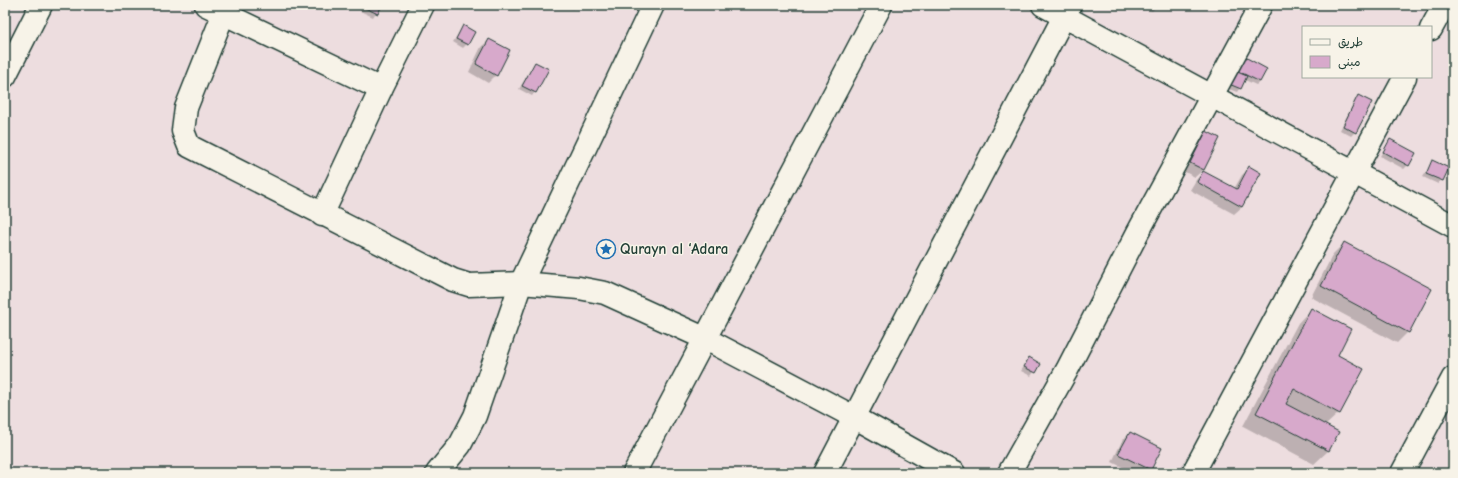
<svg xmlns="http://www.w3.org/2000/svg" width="1458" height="478" font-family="'Comic Neue','Playpen Sans Arabic',sans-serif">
<rect width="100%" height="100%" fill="#eddddf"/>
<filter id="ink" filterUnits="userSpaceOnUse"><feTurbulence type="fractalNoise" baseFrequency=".025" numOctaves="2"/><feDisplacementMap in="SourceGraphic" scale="8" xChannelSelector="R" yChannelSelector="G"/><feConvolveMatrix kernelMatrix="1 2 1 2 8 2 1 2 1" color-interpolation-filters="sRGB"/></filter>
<g filter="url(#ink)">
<g fill="#0003">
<polygon points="283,5 305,5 298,12"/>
<polygon points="363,5 381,5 373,17 360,11"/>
<polygon points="565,5 576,5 573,9"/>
<polygon points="1141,5 1158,5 1152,11"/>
<polygon points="463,27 467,44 463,48 453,42"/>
<polygon points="489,40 496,75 488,83 469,72 481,47"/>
<polygon points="1241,62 1260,82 1256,85 1245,80 1237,92 1226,88"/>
<polygon points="535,63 535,92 532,96 519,89"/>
<polygon points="1359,96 1355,132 1351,136 1340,130 1355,100"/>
<polygon points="1206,132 1218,139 1203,170 1195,177 1183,171 1198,140"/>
<polygon points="1390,141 1408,165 1404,169 1380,156"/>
<polygon points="1433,162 1448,169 1438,184 1423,177"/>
<polygon points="1250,168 1242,207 1234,214 1190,190 1196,180 1203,172 1234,189 1242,175"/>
<polygon points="1344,243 1408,332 1397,343 1311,297 1333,254"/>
<polygon points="1311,309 1336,355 1339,413 1325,426 1337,433 1328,451 1314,464 1243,426 1298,323"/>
<polygon points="1029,359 1040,364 1031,376 1021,371"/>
<polygon points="1130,433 1161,448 1147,473 1134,473 1112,462 1122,441"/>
</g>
<g fill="#d7a9cb" stroke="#1f3d34">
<polygon points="364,5 382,5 378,14 363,7"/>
<polygon points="463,25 475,32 468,45 456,39"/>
<polygon points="489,39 510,50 497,76 476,64"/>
<polygon points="1245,57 1267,69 1260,82 1238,71"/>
<polygon points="535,62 549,69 536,93 522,86"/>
<polygon points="1235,71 1247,76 1241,89 1229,84"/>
<polygon points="1358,95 1372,102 1356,133 1343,126"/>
<polygon points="1206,131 1220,138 1204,170 1190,163"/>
<polygon points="1390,139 1416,153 1409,166 1383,152"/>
<polygon points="1432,160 1449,168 1443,181 1426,174"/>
<polygon points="1249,166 1261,173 1242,207 1197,182 1203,171 1237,189"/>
<polygon points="1344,242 1432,289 1409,333 1321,286"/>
<polygon points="1311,308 1351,329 1338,355 1364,369 1340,414 1294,389 1286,404 1339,432 1329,451 1256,413"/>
<polygon points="1029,357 1041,364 1036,373 1024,367"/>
<polygon points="1130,432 1162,448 1151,470 1118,454"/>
</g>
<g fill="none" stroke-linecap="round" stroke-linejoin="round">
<defs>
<g id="street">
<polyline points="206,5 381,89"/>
<polyline points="227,5 186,108 183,131 189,146 453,280 469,285 521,283 579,288 605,293 704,338 854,417 954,473"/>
<polyline points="1043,5 1453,226"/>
<polyline points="1431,29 1444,5"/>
<polyline points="5,76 41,5"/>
<polyline points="322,215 381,89 423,5"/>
<polyline points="437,473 460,445 475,416 521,283 653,5"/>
<polyline points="634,473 881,5"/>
<polyline points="825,473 1070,5"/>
<polyline points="1009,473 1067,370 1137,234 1261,5"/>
<polyline points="1193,473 1405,77"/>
<polyline points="1402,473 1453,378"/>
</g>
</defs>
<use href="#street" stroke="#1f3d34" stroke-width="25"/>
<use href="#street" stroke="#f7f3e8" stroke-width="22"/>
</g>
</g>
<defs>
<symbol id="sight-ring" viewBox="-11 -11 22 22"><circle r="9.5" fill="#f7f3e8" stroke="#1f6fb2" stroke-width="1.5"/><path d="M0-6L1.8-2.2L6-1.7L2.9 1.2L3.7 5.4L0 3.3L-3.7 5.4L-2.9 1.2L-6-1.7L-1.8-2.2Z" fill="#1f6fb2"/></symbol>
</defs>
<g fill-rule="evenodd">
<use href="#sight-ring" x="595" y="238" width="22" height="22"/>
</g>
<g text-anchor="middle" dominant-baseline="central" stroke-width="3" stroke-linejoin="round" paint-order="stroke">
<g font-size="15" font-weight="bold" fill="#1f3d34" stroke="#f7f3e8" text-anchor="start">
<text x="620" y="249">Qurayn al ‘Adara</text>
</g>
</g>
<rect width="1458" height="478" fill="none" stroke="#f7f3e8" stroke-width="20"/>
<rect x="10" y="10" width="1438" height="458" fill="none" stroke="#1f3d34" stroke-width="1.5" filter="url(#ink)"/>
<rect x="1302" y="26" width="130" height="52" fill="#f7f3e8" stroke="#a1aaa0"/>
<rect x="1310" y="39" width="20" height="6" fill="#f7f3e8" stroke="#a1aaa0"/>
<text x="1338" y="46" font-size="12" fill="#1f3d34">طريق</text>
<rect x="1310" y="56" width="20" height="12" fill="#d7a9cb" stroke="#a1aaa0"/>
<text x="1338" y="66" font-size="12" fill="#1f3d34">مبنى</text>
</svg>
